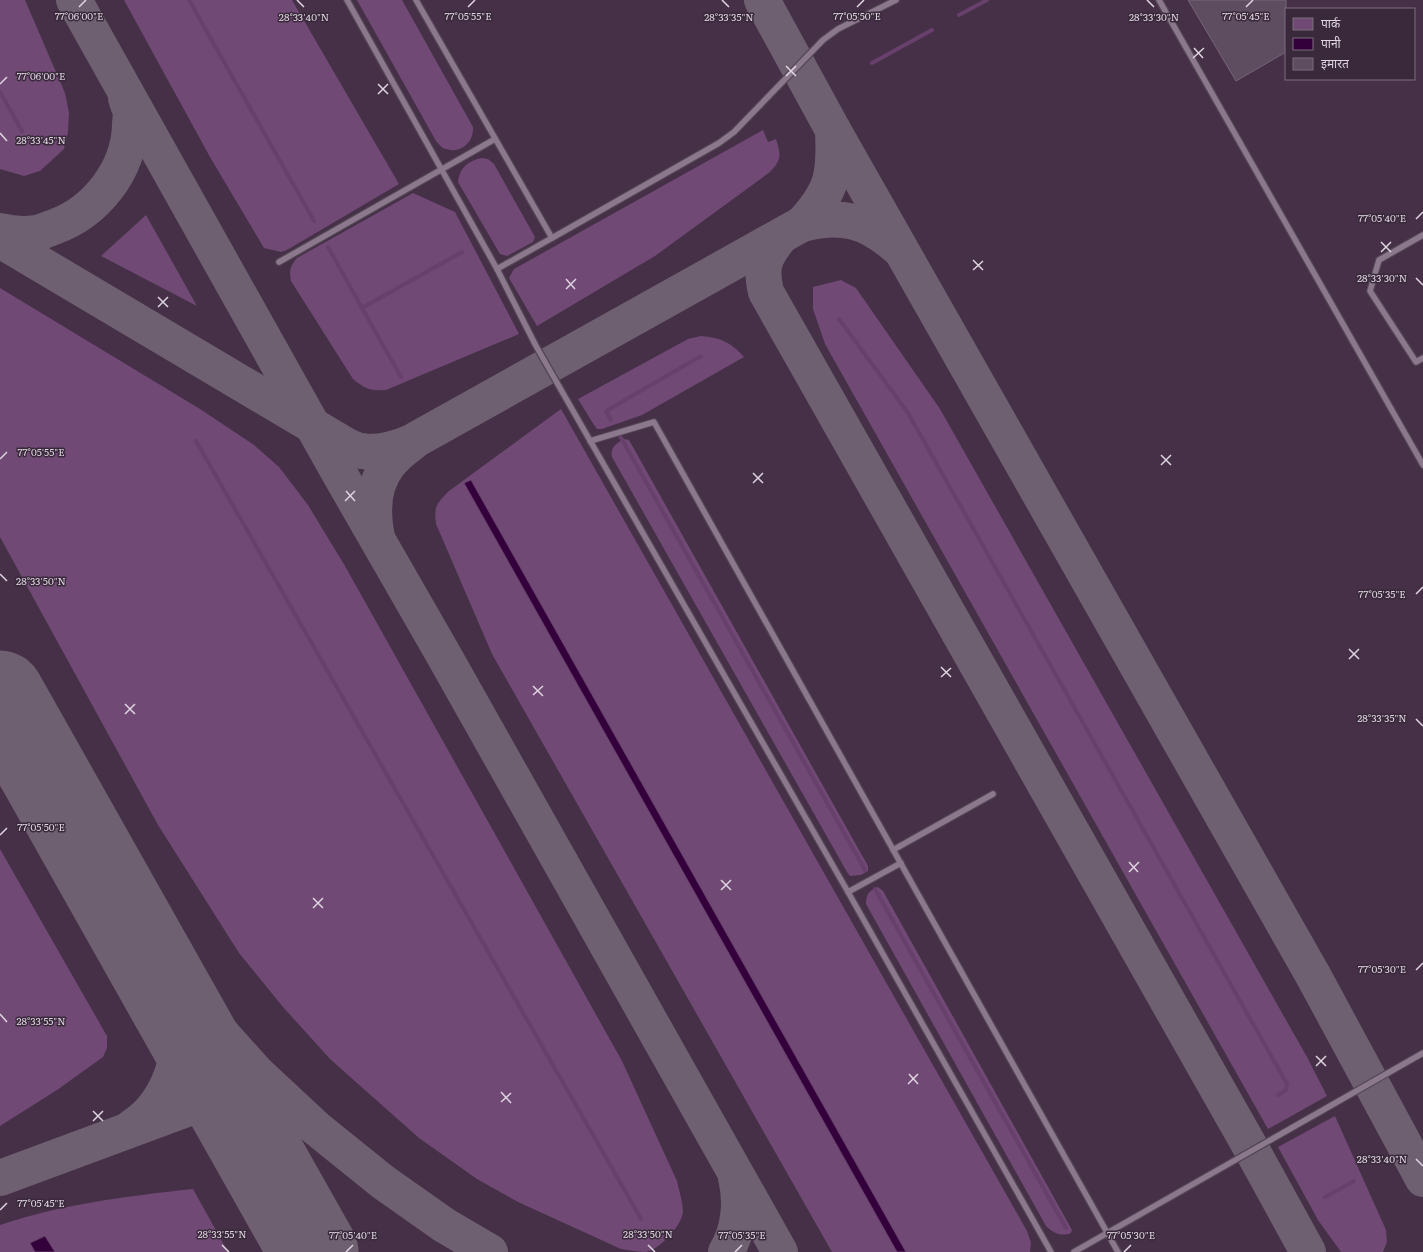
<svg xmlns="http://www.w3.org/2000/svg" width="1423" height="1252" font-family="Literata,'Noto Sans Devanagari',serif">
<rect width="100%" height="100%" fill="#39293b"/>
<path fill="#453047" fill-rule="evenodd" d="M 0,0 L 1423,0 L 1423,1252 L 0,1252 ZM 1286,9 L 1414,9 L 1414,79 L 1286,79 Z"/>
<g fill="#704975">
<polygon points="0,0 25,0 65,93 69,113 68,132 64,149 40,171 24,176 0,169"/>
<polygon points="124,0 292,0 399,184 287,250 281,252 264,248 210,157"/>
<path d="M 357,0 L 402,0 L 473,127 C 474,142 461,154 446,149 C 441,148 439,144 436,141 Z"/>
<path d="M 763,130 L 768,142 L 776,139 C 781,155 782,159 770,172 L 655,256 L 537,326 L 509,278 L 514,269 Z"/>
<path d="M 482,158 L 488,159 L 494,164 L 535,237 L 533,242 L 507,256 L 500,254 L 458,182 C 459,168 469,160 482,158 Z"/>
<path d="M 413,193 L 455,212 L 519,334 L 386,390 C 370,391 365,389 353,379 L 291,281 C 289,271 290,266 297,258 Z"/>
<polygon points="146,215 197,306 101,256"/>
<polygon points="841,280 856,288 940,409 1307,1057 1327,1096 1268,1129 825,344 813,309 813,287"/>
<path d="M 0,288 L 200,409 L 254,445 L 279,467 L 308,505 L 345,566 L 622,1061 L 677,1181 C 679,1191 683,1202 683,1212 C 682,1225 659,1250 646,1252 C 638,1252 629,1250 621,1249 L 518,1202 L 477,1179 L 419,1138 L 330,1059 L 283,1007 L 239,953 L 158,825 L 0,537 Z"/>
<path d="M 701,336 C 722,338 730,342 744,357 L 642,415 L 602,429 L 597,429 L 594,425 L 578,399 L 688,339 Z"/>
<path d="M 561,409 L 1027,1231 L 1031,1243 L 1030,1252 L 832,1252 L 492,654 L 436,524 C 434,506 436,504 449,491 Z"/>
<path d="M 624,439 L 629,440 L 868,866 L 868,871 L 861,875 L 850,876 L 847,872 L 612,457 C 610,447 616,444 624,439 Z"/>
<polygon points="0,849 107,1036 107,1048 103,1057 57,1090 0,1126"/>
<path d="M 878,887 L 883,891 L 1072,1230 L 1071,1233 C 1061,1237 1053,1233 1046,1226 L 866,904 C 866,894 869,891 878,887 Z"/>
<polygon points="1335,1116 1386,1230 1387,1242 1383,1252 1341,1252 1318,1220 1278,1147"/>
<path d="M 193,1189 L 228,1252 L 0,1252 L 0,1225 C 62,1204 128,1196 193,1189 Z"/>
</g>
<g fill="#34003b" stroke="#67406c">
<polygon points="471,480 906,1252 897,1252 464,483"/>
<polygon points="45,1236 55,1252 35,1252 30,1243"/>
</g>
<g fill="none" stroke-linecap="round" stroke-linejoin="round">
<g stroke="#67406c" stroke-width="4">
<polyline points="189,0 314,221"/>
<polyline points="959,15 987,0"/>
<polyline points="872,63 932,30"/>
<polyline points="0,92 22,131"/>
<polyline points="328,247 362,308"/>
<polyline points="839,319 908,413 1287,1084 1286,1090 1278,1095"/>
<polyline points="401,377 362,308 462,252"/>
<polyline points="611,420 606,411 701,356"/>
<polyline points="620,436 865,870"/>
<polyline points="196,441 641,1219"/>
<polyline points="875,889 1066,1228"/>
<polyline points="1325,1197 1354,1181"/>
</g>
<g stroke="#6e6070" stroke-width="36">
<polyline points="74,0 338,471 442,652 780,1252"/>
<polyline points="762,0 833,130 1314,977 1423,1179"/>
<path d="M 802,224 C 833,191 835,174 833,130"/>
<path d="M 0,231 C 12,234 24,235 36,233 C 42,232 48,229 54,227 C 96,212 129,170 130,125 C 130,121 131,116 131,113 C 130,108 127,103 126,98"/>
<path d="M 781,236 C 764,257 760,266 766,292 L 1252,1150 L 1308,1252"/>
<path d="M 0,240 L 347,446 C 352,448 357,451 362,451 C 378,454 399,448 414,441"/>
<path d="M 377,538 C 372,513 372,485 389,464 C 396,454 407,447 417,439 L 802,224 C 842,214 867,220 898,248"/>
<polyline points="112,893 167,973 258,1074 316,1128 383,1182 444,1225 490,1252"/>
<path d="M 132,1127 C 164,1107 182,1064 177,1027 C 175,1014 169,1001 165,989"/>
<path d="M 0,1178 L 197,1105 C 207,1103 218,1101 228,1101 C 253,1103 277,1111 300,1121"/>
<path d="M 726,1252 C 739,1231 742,1202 736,1178"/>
</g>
<polyline stroke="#6e6070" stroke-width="89" points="0,695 314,1252"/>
</g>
<polygon fill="#5e4d60" stroke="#766479" points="1188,0 1286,0 1286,52 1236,81"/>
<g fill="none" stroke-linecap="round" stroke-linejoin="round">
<defs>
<g id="service">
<polyline points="347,0 497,269 536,346 848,892 1051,1252"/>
<polyline points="416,0 552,238 497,269"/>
<polyline points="1159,0 1423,465"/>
<polyline points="1423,235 1379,260 1370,291 1416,362 1423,358"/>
<polyline points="552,238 719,143 734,132 823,40 838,29 896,0"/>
<polyline points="279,262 495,139"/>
<polyline points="590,441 654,422 1118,1252"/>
<polyline points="893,850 993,794"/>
<polyline points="848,892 901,863"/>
<polyline points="1074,1252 1423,1053"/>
</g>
</defs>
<use href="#service" stroke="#524553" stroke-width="8"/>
<use href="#service" stroke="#8b788d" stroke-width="5.5"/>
</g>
<path fill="none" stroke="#dfd5e0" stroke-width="1.5" d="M 297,0 L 304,7M 722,0 L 729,7M 1147,0 L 1154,7M 79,7 L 86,0M 468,7 L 475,0M 857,7 L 864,0M 1246,7 L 1253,0M 1194,48 L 1203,58M 1193,58 L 1204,48M 786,66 L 796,76M 786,76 L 796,66M 0,84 L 7,77M 378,84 L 388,94M 378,94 L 388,84M 0,133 L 7,141M 1416,219 L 1423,212M 1381,242 L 1391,252M 1381,252 L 1391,242M 973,260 L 983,270M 973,270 L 983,261M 1416,278 L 1423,285M 566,279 L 575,289M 566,289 L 576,279M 158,297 L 168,307M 158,307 L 168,297M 1161,455 L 1171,465M 0,459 L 7,452M 1161,465 L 1171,455M 753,473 L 763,483M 753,483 L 763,473M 346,491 L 355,501M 345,501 L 355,491M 0,574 L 7,581M 1416,594 L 1423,587M 1349,649 L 1359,659M 1349,659 L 1359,649M 941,667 L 951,677M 941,677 L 951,668M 533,686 L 543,696M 533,695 L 543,686M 125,704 L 135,714M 125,714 L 135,704M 1416,719 L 1423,726M 0,835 L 7,828M 1129,862 L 1138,872M 1129,872 L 1139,862M 721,880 L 731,890M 721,890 L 731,880M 313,898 L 323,908M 313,908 L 323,898M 1416,970 L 1423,963M 0,1014 L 7,1022M 1316,1056 L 1326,1066M 1316,1066 L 1326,1056M 909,1074 L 918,1084M 908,1084 L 918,1074M 501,1092 L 511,1103M 501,1102 L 511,1093M 93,1111 L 103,1121M 93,1121 L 103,1111M 1416,1159 L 1423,1166M 0,1210 L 7,1203M 222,1245 L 229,1252M 648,1245 L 655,1252M 346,1252 L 353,1245M 735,1252 L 742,1245M 1124,1252 L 1131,1245"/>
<g font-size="10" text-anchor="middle" fill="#dfd5e0" stroke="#39293b" stroke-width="3" stroke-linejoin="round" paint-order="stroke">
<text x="79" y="20">77°06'00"E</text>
<text x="468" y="20">77°05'55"E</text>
<text x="857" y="20">77°05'50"E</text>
<text x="1246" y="20">77°05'45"E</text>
<text x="304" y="21">28°33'40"N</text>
<text x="729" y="21">28°33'35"N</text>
<text x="1154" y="21">28°33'30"N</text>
<text x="41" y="80">77°06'00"E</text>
<text x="41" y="144">28°33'45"N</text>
<text x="1382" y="222">77°05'40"E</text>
<text x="1382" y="282">28°33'30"N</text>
<text x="41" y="456">77°05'55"E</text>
<text x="41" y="585">28°33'50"N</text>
<text x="1382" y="598">77°05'35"E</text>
<text x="1382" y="722">28°33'35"N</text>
<text x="41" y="831">77°05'50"E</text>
<text x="1382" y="973">77°05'30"E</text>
<text x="41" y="1025">28°33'55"N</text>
<text x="1382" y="1163">28°33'40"N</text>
<text x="41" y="1207">77°05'45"E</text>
<text x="222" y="1238">28°33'55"N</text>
<text x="648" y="1238">28°33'50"N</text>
<text x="353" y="1239">77°05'40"E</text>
<text x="742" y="1239">77°05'35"E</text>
<text x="1131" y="1239">77°05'30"E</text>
</g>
<rect x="1285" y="8" width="130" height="72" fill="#39293b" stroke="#7b6e7d"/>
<rect x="1293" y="18" width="20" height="12" fill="#704975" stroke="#7b6e7d"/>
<text x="1321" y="28" font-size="12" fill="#dfd5e0">पार्क</text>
<rect x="1293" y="38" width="20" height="12" fill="#34003b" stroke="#7b6e7d"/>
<text x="1321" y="48" font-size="12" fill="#dfd5e0">पानी</text>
<rect x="1293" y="58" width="20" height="12" fill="#5e4d60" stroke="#7b6e7d"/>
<text x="1321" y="68" font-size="12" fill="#dfd5e0">इमारत</text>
</svg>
